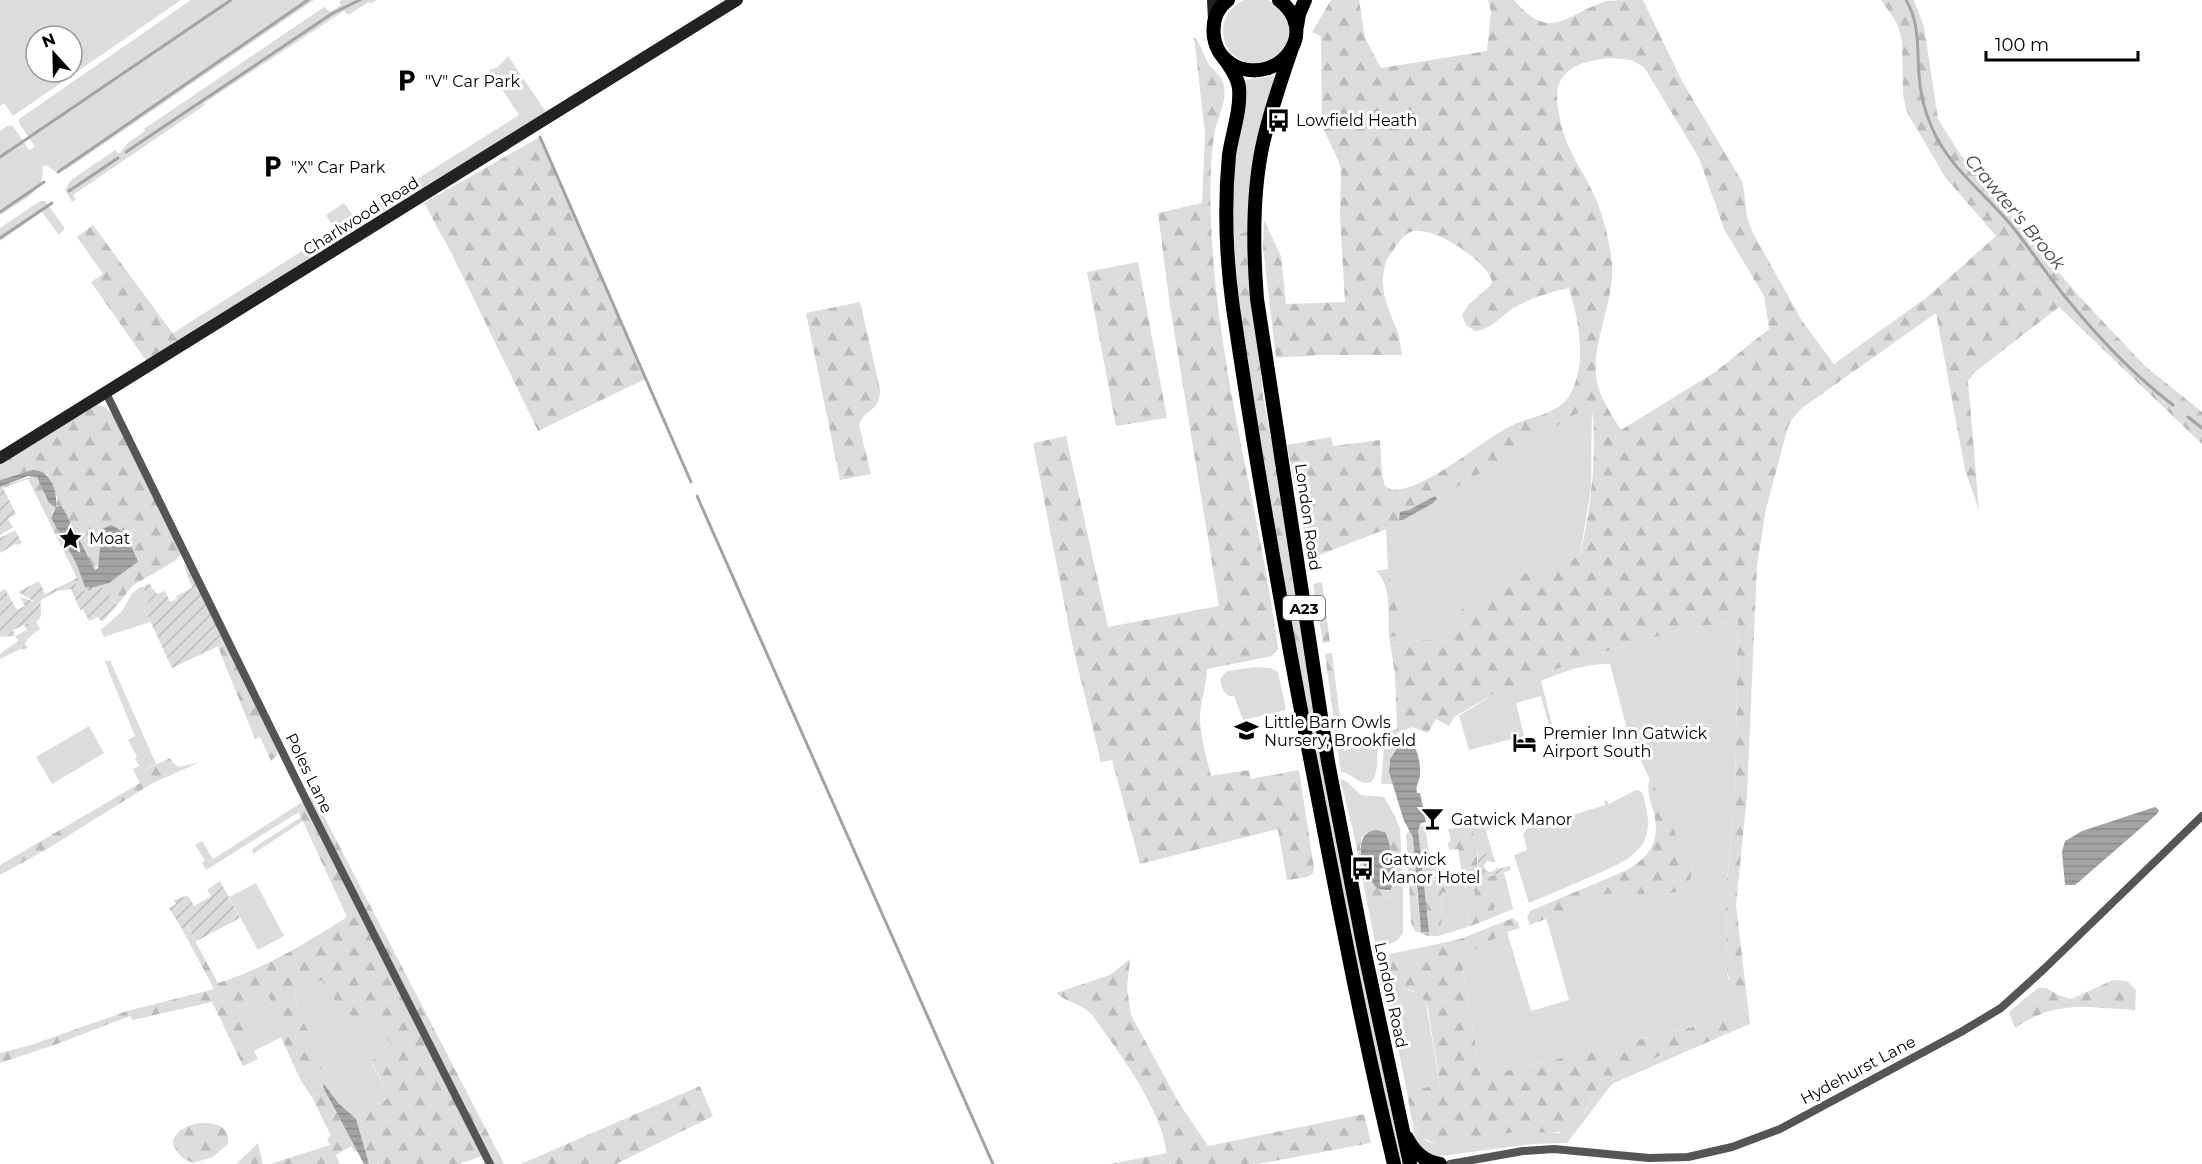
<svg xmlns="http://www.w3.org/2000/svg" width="2202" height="1164" font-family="Montserrat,sans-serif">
<defs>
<pattern id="forest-firs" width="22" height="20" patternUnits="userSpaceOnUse" patternTransform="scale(1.5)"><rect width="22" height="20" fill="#dcdcdc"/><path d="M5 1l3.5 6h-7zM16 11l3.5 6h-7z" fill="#bbb"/></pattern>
<pattern id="garden-furrows" width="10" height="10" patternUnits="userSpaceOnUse" patternTransform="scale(1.5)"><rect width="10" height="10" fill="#dcdcdc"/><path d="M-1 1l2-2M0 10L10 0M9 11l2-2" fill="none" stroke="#bbb"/></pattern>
<pattern id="water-rules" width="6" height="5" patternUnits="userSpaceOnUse" patternTransform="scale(1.5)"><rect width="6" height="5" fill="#a3a3a3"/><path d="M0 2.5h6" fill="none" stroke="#8b8b8b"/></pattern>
</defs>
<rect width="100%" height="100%" fill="#fff"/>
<g fill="#dcdcdc" fill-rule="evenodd">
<circle cx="1256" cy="31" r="33"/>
<path d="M 0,0 L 181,0 L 13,116 L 4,103 L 0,106 ZM 36,36 L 72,36 L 72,72 L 36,72 Z"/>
<path d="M 191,0 L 314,0 L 67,169 L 54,171 L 46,165 L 42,167 C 48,191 17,203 0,215 L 0,131 L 7,126 L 13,126 L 29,150 L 35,147 L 19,123 L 19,119 Z"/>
<polygon points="342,0 377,0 370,4 369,2 348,15 344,11 204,103 205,105 73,195 76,199 72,202 65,190 71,180 115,150 119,154 128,143 145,131 144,129 324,7 330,12 341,5 339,2"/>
<polygon points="508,56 546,112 346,235 179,342 173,333 335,230 326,215 344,203 355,218 519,115 489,70 498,67"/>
<polygon points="1274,76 1249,232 1234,233 1235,263 1232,193 1243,80"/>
<polygon points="40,201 45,201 64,227 64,230 59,235 42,212 0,241 0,228"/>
<polygon points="1592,404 1591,488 1580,555 1559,565 1515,575 1499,582 1462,609 1446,638 1390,643 1389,637 1397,636 1397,610 1388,569 1386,529 1402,523 1403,520"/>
<polygon points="1284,507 1404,1164 1399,1164 1372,1045 1309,722 1306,698 1308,692 1291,574"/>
<polygon points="140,587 143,587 149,600 144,608 150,622 104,637 101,630 122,611 132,594"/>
<path d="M 1738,621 L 1735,798 L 1726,889 L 1727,973 L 1728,979 L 1741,989 L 1744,1010 L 1748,1014 L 1481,1077 L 1461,957 L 1507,932 L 1531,1011 L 1569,1000 L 1550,931 C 1554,924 1557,917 1563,911 C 1590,884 1636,896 1671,893 L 1692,870 L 1628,733 L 1610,664 C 1584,664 1564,671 1541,681 L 1556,740 L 1553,741 L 1541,696 L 1516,703 L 1524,736 L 1469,750 L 1459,716 L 1497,692 L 1590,656 L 1682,629 Z"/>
<polygon points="110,660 156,764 143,771 135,759 137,757 128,740 135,736 105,662"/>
<polygon points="1256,667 1270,668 1278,672 1286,710 1243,720 1234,696 1229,696 1223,691 1220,679 1227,671"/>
<polygon points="89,726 104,753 52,784 36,757"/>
<path d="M 1379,741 C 1375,753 1382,789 1362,782 C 1354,779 1349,773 1341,772 L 1339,759 Z"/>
<path d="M 1396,741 C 1398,750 1393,751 1390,759 C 1388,767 1391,777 1393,784 L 1381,784 L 1384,748 Z"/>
<polygon points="1340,779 1346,781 1361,795 1384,797 1395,816 1400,829 1367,832 1353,830"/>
<path d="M 1636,790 L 1642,792 C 1660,846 1636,858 1590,877 C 1570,886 1550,894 1529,903 L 1514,855 L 1527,850 L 1523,833 L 1526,832 L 1526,829 L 1535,826 L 1534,821 L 1544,819 L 1545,824 L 1605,805 L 1604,801 L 1606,800 L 1609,804 Z"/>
<polygon points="296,806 299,812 206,870 202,863 205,860 195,845 202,841 213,859"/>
<polygon points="1490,816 1491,819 1494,818 1496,823 1490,825 1491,829 1486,830 1492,852 1478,856 1471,826 1482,817"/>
<polygon points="301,817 303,821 253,854 252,849"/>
<polygon points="1425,826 1429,853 1436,853 1439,878 1423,882 1429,932 1416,883 1409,883 1406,835 1410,828"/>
<polygon points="256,883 284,936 258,950 229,897"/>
<polygon points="1472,886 1475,894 1467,911 1468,927 1438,936 1442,920 1441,893"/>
<polygon points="1508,888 1513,909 1491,918 1496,904"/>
<path d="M 1403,891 L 1403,933 C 1397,944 1387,947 1375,943 L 1367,902 L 1392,896 Z"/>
<polygon points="1419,948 1419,963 1408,970 1397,965 1389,954"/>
<polygon points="322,980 342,1010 349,1015 377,1023 394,1049 371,1062 390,1097 355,1118 318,1093 312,1097 301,1081 327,1065 299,1014 294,989"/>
<polygon points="1402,989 1421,994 1426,1003 1440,1086 1407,1091 1386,992"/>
<polygon points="269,997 281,1037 254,1051 234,1008"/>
<path d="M 1694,1048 L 1612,1084 L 1567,1143 L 1532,1144 L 1441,1156 C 1420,1155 1416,1140 1411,1122 L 1418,1133 L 1428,1142 L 1435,1143 L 1454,1142 L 1522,1131 L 1559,1133 L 1584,1114 L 1594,1094 L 1604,1084 L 1665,1053 L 1680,1049 Z"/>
</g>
<g fill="url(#forest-firs)" fill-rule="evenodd">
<path d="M 1331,0 L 1359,0 L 1365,38 L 1381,68 L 1487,51 L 1491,12 L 1488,0 L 1514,0 C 1551,43 1564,15 1606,1 C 1616,0 1632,0 1643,0 L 1682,81 L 1743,183 L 1747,218 L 1753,233 L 1802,321 L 1834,364 L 1927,297 L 1996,236 L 1945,177 L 1907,112 L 1903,95 L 1902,42 L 1899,30 L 1895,20 L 1881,0 L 1914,0 L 1924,27 L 1938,119 L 1960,154 L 2077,294 L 2145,366 L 2202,412 L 2202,444 L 2059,307 L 1975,372 L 1968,381 L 1979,510 L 1965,470 L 1936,313 L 1802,408 L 1793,418 L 1788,427 L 1766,509 L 1757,565 L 1747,795 L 1736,905 L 1750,1024 L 1694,1048 L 1680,1049 L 1665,1053 L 1604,1084 L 1594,1094 L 1581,1119 L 1564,1131 L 1551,1133 L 1522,1131 L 1444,1144 C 1411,1142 1411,1118 1407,1091 L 1440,1085 L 1428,1009 C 1422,987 1405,988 1386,992 L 1380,963 L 1384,957 L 1389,954 L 1397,965 L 1408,970 L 1419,963 L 1419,948 L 1460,939 L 1513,918 L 1518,922 L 1520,928 L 1507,932 L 1461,957 L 1481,1077 L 1748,1014 L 1744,1011 L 1741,989 L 1730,981 L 1727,973 L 1726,889 L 1735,798 L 1738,621 L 1682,629 L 1590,656 L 1497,692 L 1454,717 L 1449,726 L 1436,719 L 1428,733 L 1412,727 L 1339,759 L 1325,654 L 1332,653 L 1344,751 L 1397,729 L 1395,674 L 1390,643 L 1446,638 L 1445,632 L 1449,631 L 1462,609 L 1499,582 L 1515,575 L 1559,565 L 1580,555 C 1590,512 1599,448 1591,405 L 1403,520 L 1402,523 L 1309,559 L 1287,445 L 1331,437 L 1333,446 L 1380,440 L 1382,475 L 1385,486 L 1392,490 C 1429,490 1481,439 1517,423 C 1535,416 1559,413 1569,396 C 1588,365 1579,321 1569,288 C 1551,292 1531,298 1515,307 C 1502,315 1490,331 1475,331 L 1466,325 L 1462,315 L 1468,305 L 1490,286 L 1492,282 C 1488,261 1436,228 1414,231 C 1405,232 1399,242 1394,249 C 1389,256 1385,262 1384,270 C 1380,293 1388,307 1396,328 C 1400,336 1400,346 1402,355 L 1319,355 L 1276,358 L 1263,248 L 1264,220 L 1281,256 L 1286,304 L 1345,302 L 1340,217 L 1341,172 L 1339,162 L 1322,126 L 1321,36 L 1312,32 ZM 1610,58 L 1631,60 L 1644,67 L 1699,158 L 1724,229 L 1764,296 L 1769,329 L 1715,372 L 1621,430 C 1613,417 1602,401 1598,386 C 1587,347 1619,297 1611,255 C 1608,236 1603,215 1595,197 C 1582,168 1564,148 1559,114 C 1557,105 1556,96 1558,87 C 1565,64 1590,60 1610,58 Z"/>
<path d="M 1194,37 C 1202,45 1203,55 1209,65 C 1212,69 1218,73 1221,78 C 1231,98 1217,116 1214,135 C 1210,163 1210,193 1211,221 C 1216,365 1259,506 1278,648 L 1272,656 L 1207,669 C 1207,685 1201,699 1200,715 C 1200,735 1206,757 1211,776 L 1249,770 L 1251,779 L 1299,770 L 1314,868 L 1313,873 L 1308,877 L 1287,880 L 1278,829 L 1140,864 L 1112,760 L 1101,762 L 1072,643 L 1033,443 L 1066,436 L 1108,627 L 1219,606 L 1170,306 L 1158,213 L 1202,203 L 1205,133 Z"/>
<polygon points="540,137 645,379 538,431 452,254 424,203"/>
<polygon points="93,225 179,342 147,362 91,282 103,274 77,237"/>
<polygon points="1249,232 1263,397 1284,507 1291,574 1308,692 1306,698 1271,523 1264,462 1248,375 1237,280 1234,233"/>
<polygon points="1138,262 1167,418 1116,426 1087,272"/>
<path d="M 860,302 L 880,389 C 881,413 865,407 859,425 L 871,474 L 840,480 L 806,313 Z"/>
<path d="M 97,405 L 105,407 L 114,416 L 181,554 L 175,561 L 132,586 L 117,606 L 102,587 L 86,592 L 77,587 L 73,580 L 77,578 L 28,479 L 0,489 L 0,487 L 35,475 L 40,480 L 49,503 L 56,504 L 58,499 L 47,474 L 18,474 L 0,480 L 0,464 ZM 58,506 L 64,510 L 95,570 L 100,561 L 102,530 L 111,525 C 125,532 132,548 138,562 C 124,572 102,593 84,585 L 76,563 L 51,518 L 53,511 Z"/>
<path d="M 1388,569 L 1397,610 L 1397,636 L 1389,637 C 1387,615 1393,588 1376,571 Z"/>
<polygon points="1322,582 1330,642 1323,643 1313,584"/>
<path d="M 35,620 L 40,629 C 34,633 28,637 25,644 L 28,648 L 18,650 L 0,659 L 0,654 L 18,641 L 15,636 L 27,630 L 24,625 Z"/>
<polygon points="225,643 277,750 277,755 271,761 260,737 255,739 218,647"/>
<polygon points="170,758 173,763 179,767 200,762 151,784 47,849 0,875 0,865 140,783 133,769 139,766 143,771"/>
<path d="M 1650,778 L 1690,865 C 1695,880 1686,890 1671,893 C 1622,898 1579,879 1550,931 L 1546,919 L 1530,925 L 1527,917 L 1530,911 L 1625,871 C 1650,858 1662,839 1653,810 C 1650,799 1646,790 1650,778 Z"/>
<path d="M 313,795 L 504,1164 L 486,1164 L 482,1156 L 459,1164 L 369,1164 L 355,1118 L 390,1097 L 371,1061 L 394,1049 L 377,1023 L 349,1015 L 341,1010 L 322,980 L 294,990 L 299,1014 L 327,1065 L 301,1081 L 280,1035 L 269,997 L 234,1008 L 258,1059 L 243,1066 L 212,1002 L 133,1020 L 130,1016 L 57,1044 L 0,1063 L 0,1053 L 31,1045 L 127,1011 L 214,989 L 182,929 L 187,926 L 218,983 C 265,968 305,944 347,917 L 296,806 Z"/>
<polygon points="1471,826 1477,851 1477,866 1479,871 1489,876 1504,873 1508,888 1496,904 1491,918 1468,927 1467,911 1475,894 1472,886 1441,893 1442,920 1438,936 1428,936 1415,931 1411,923 1409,883 1416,882 1421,932 1429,932 1423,882 1462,875 1458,849 1449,850 1448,843 1451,842 1448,829"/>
<polygon points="1400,829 1403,891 1392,896 1367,902 1353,830 1367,832 1362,837 1360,847 1372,880 1380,889 1388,891 1393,886 1391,849 1385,832 1380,830"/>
<path d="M 1130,959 L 1127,987 L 1131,1015 L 1179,1103 L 1208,1146 L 1364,1114 L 1371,1143 L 1258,1164 L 1111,1164 L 1167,1153 C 1160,1106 1120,1054 1092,1015 C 1082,1003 1067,1003 1056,993 L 1110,975 Z"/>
<path d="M 2113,980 L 2127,981 L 2136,990 L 2135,1010 C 2087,1008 2057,999 2015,1028 L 2009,1012 L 2038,988 L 2046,988 L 2061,996 L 2071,999 Z"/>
<polygon points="700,1086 713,1116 616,1164 521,1164"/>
<polygon points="324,1090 357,1150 355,1152 351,1146 336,1155 340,1164 270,1164 330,1145 327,1138 331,1136 312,1097"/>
<path d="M 200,1123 C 215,1123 230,1125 228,1144 L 213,1157 L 193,1163 C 182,1159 174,1152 173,1140 C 178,1129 188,1125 200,1123 Z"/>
<polygon points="258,1143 263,1164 236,1164"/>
</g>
<g fill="url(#garden-furrows)">
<polygon points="3,488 16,514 8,519 13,527 0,535 0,489"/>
<polygon points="15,530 22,543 16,545 15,544 0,553 0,538"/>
<polygon points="184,565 187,566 225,643 172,668 144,608 149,600 143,587 149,583 157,594 165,591 170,602 177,599 176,596 192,588"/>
<path d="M 73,580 L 77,587 L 86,592 L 102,587 L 117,606 L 102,622 L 98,617 L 89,621 L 83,609 L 80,610 L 71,589 L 57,591 L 41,600 C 39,609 45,616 36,622 L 34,620 L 13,630 L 15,636 L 0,637 L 0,592 L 5,589 L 17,610 L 25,606 L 20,597 L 35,602 L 18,592 L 39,581 L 45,594 Z"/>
<path d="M 1492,852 L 1495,862 L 1487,861 L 1484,865 L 1485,869 L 1489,872 L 1494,871 L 1497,867 L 1498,869 L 1510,866 L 1511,870 C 1494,876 1474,882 1478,856 Z"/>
<polygon points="220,881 240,918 195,942 188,926 182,929 169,908 176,904 174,900 186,896 189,897 194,906 211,896 207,890"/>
</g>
<g fill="url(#water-rules)">
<path d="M 32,470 C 51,469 58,493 56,507 L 61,506 L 64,510 L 95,570 L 98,568 L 102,529 L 111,525 C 124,529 133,549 138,562 L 109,583 L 91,588 L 85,587 L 76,563 L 51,518 L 56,507 L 49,503 L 37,477 L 28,476 L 0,487 L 0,480 Z"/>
<polygon points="1435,496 1437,499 1433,503 1403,520 1399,520 1400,512 1409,510"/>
<path d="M 1407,736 C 1416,745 1421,760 1420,774 C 1420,782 1415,785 1417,793 L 1420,793 L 1426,822 L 1421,823 L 1418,830 L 1429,932 L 1421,932 L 1413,837 L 1404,821 L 1389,772 L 1390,759 L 1397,748 L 1396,741 Z"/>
<polygon points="2155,807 2159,810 2157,814 2081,880 2075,885 2065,885 2062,852 2065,841 2082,831"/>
<path d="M 1376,830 L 1385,832 C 1391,843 1398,881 1390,890 C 1385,890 1380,890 1376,887 C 1364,874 1349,833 1376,830 Z"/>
<polygon points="324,1084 338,1103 356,1119 369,1164 364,1164 323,1087"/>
</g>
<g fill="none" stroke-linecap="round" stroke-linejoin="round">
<g stroke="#a3a3a3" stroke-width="3">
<path d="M 1906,0 C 1920,23 1917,49 1919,75 C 1920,93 1925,112 1932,128 C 1949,168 1985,193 2012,226 C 2031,250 2048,276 2067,299 C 2097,336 2135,376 2173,405"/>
<polyline points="540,137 691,482"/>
<polyline points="126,152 333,13 360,0"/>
<polyline points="0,157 231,0"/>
<polyline points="58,172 308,0"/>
<polyline points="69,191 118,158"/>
<polyline points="0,212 44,182"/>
<polyline points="0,238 52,203"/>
<polyline points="2188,417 2202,428"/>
<polyline points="697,496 993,1164"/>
</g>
<g stroke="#555" stroke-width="8">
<polyline points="106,393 310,808 490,1164"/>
<polyline points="1450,1164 1523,1151 1554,1149 1649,1158 1688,1157 1732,1147 1780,1129 1961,1032 2001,1008 2044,969 2202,816"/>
</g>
<g stroke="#222" stroke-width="12">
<polyline points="1213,0 1214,20"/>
<polyline points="0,458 737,0"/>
</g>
<g stroke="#000" stroke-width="14">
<path d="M 1228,0 C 1216,9 1212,22 1214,37 C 1216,50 1223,60 1235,66 C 1279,86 1321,32 1279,0"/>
<polyline points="1297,26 1299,14 1305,0"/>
<path d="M 1291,51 C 1280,83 1269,115 1262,148 C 1252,197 1253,249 1257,299 L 1328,762 L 1365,954 L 1410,1164"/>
<path d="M 1224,58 C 1230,67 1238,77 1239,88 C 1241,110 1232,134 1229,155 C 1224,206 1226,257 1233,308 C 1254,452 1279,595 1306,737 C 1334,880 1360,1023 1394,1164"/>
<path d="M 1407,1138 C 1414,1152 1424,1162 1440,1164"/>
</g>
</g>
<defs>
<symbol id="parking-bare" viewBox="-9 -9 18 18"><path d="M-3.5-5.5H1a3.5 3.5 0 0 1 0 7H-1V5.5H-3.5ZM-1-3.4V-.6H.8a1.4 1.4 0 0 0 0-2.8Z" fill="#000" stroke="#fff" stroke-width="2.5" paint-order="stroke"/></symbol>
<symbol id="bus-bare" viewBox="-9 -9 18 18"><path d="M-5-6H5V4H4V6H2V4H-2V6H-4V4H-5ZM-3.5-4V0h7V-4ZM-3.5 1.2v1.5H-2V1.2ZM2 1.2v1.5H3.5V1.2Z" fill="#000" stroke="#fff" stroke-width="2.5" paint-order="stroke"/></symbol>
<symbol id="sight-bare" viewBox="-9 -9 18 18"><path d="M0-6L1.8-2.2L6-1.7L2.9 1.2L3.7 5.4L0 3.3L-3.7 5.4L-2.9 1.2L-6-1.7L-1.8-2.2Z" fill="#000" stroke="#fff" stroke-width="2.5" paint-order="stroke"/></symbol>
<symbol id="school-bare" viewBox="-9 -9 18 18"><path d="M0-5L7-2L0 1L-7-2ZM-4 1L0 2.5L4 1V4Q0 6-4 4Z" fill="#000" stroke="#fff" stroke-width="2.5" paint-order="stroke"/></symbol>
<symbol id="hotel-bare" viewBox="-9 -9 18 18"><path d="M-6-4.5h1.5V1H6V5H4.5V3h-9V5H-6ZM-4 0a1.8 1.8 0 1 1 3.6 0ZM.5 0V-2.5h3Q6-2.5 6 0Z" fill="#000" stroke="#fff" stroke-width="2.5" paint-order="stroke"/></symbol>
<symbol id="bar-bare" viewBox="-9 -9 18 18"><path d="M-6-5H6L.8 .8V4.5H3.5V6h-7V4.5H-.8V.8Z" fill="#000" stroke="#fff" stroke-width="2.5" paint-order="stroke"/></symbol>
</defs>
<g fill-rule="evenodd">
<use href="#parking-bare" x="390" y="64" width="33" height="33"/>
<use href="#bus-bare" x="1262" y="104" width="33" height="33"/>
<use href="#parking-bare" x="256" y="150" width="33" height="33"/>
<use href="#sight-bare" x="54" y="522" width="33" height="33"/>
<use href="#school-bare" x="1230" y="714" width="33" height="33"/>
<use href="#hotel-bare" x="1508" y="726" width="33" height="33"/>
<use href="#bar-bare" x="1416" y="802" width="33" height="33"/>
<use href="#bus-bare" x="1346" y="852" width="33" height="33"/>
</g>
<g text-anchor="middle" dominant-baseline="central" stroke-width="6" stroke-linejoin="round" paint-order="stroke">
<rect fill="#fff" stroke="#4c4c4c" stroke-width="1.5" x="1283" y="596" width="42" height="24" rx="4.5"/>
<g font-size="15" font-weight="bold" fill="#000">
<text x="1304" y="608">A23</text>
</g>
<g font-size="16" fill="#000" stroke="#fff" text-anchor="start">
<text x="425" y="81">"V" Car Park</text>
<text x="1296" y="120">Lowfield Heath</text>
<text x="291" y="167">"X" Car Park</text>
<text x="89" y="538">Moat</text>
<text x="1264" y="722">Little Barn Owls<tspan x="1264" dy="18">Nursery, Brookfield</tspan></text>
<text x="1543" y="733">Premier Inn Gatwick<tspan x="1543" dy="18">Airport South</tspan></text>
<text x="1451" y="819">Gatwick Manor</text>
<text x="1381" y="859">Gatwick<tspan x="1381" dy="18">Manor Hotel</tspan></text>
</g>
<g font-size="16" fill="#000" stroke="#fff">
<text transform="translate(361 216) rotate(-32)">Charlwood Road</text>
<text transform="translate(1308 517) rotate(82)">London Road</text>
<text transform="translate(309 773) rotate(64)">Poles Lane</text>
<text transform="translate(1391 995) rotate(78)">London Road</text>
<text transform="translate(1858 1070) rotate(-28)">Hydehurst Lane</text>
</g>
<g font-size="18" font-style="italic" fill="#444" stroke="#fff">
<text transform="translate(2015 212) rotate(50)">Crawter's Brook</text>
</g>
</g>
<g transform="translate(54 54) rotate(338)"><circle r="28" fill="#ffffff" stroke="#999999" stroke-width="1.5"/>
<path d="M0-4.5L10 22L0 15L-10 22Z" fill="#000000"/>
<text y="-9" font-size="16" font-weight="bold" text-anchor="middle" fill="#000000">N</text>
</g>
<path d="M1986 51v9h152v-9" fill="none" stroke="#000000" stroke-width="3"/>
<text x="1995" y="51" font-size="18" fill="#000000" stroke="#ffffff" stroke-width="4.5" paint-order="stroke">100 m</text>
</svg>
